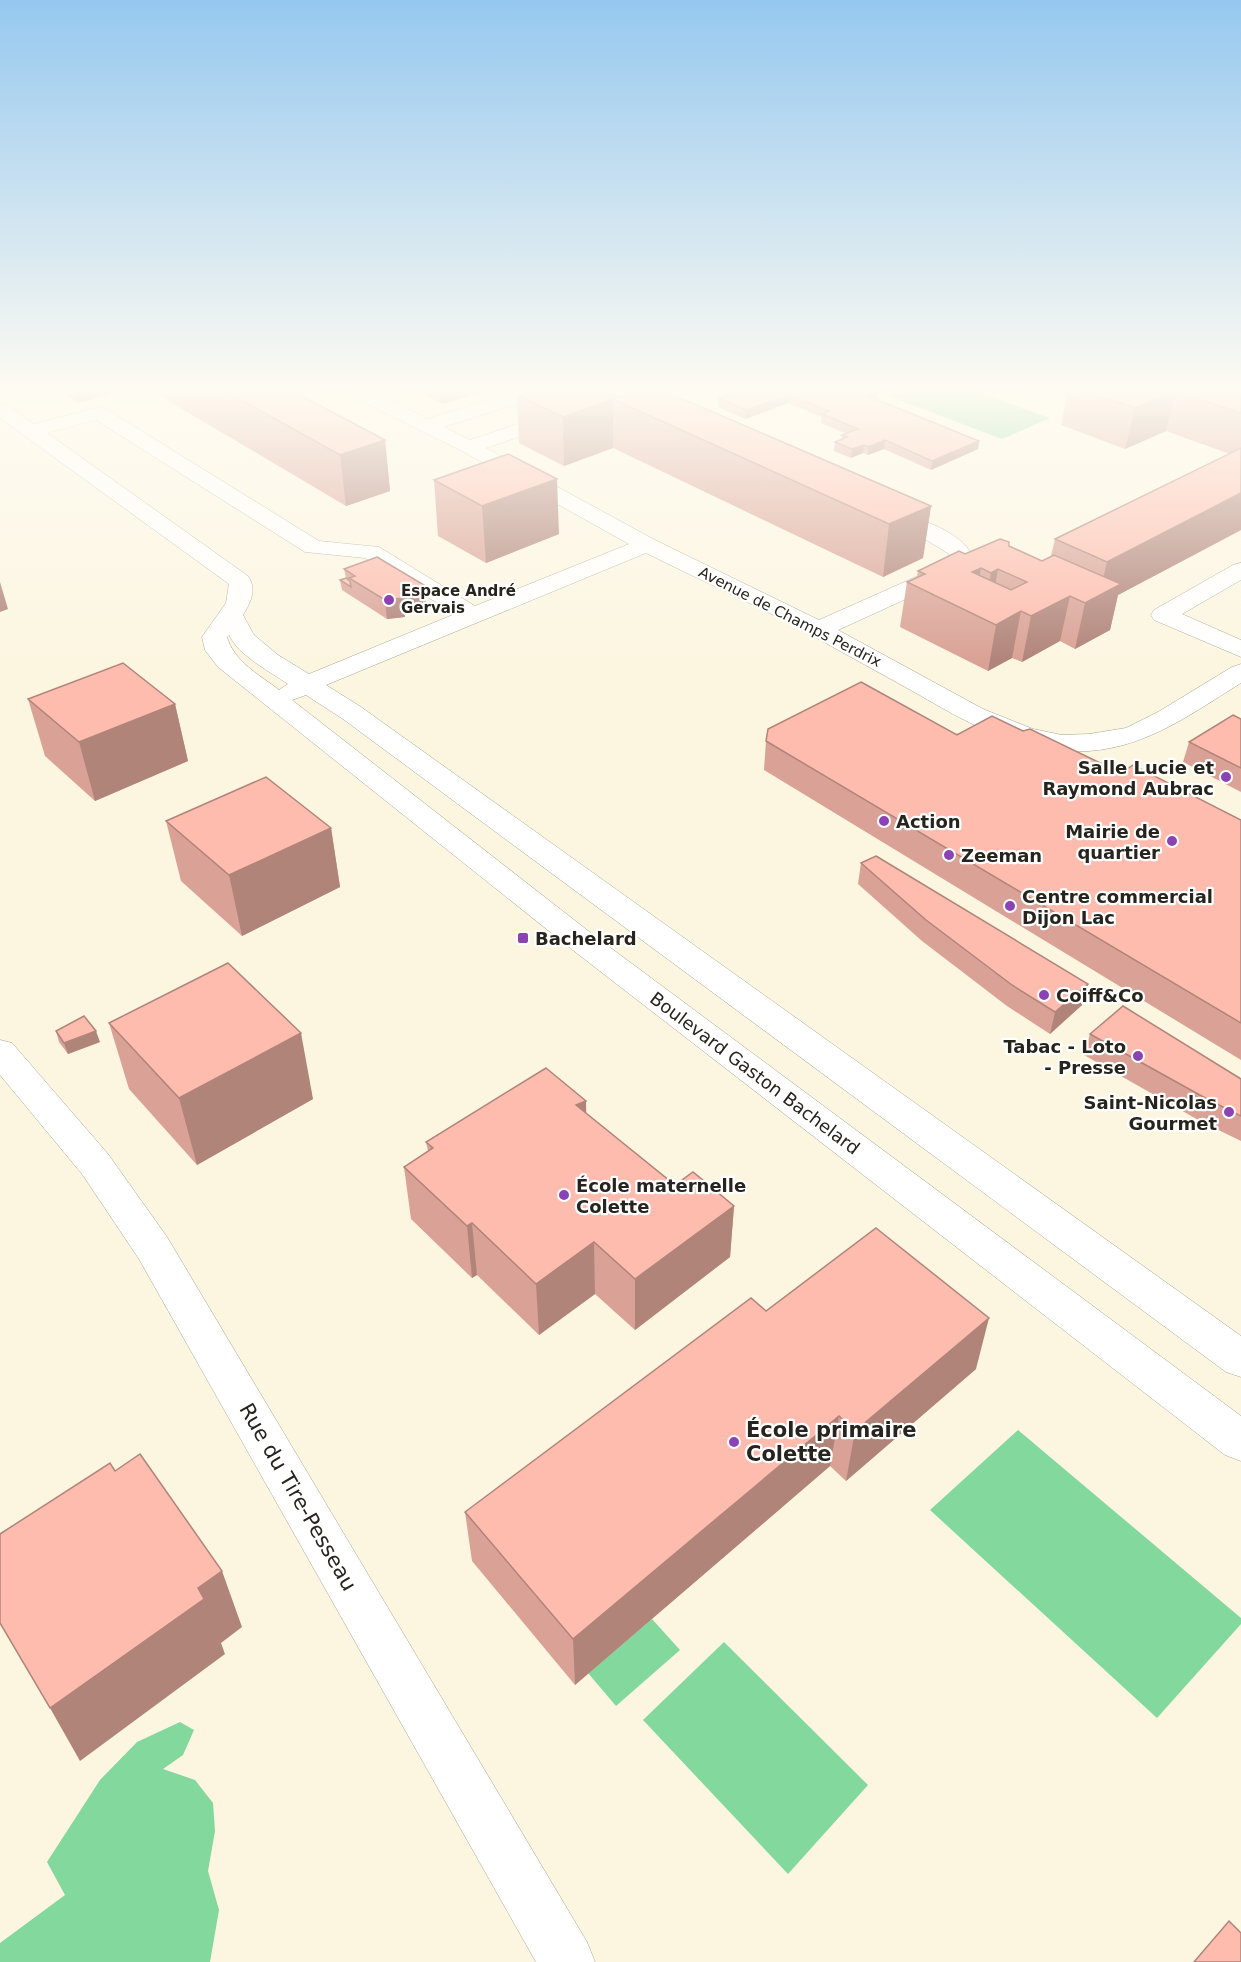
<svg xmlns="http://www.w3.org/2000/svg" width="1241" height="1962" font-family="'DejaVu Sans',sans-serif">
<rect width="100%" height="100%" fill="#fcf6e1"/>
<g fill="#82d89d">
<polygon points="917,387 962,387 1050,418 1002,439 891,397"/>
<polygon points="1018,1430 1241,1618 1241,1624 1157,1718 930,1510"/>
<polygon points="652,1619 680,1650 616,1706 588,1673"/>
<polygon points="724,1642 868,1785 788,1874 643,1720"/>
<polygon points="180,1722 194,1730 183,1755 163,1769 195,1780 213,1803 215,1831 208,1871 219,1910 210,1962 0,1962 0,1943 65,1895 47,1862 100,1780 137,1742"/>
</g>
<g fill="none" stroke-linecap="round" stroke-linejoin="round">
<defs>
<g id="minor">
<path d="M 339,387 L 362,387 L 428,419 L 530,387 L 557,387 L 555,391 L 444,427 L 470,440 L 629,387 L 655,387 L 653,391 L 486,448 L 655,540 L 819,620 L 947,563 L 950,560 L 949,554 L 920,536 L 877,519 L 874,514 L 877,509 L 885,507 L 893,509 C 920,520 958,529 973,556 L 963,573 L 838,630 L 983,709 L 1033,729 L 1062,735 L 1089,734 L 1126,728 L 1158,712 L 1232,667 L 1241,664 L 1241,683 C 1183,719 1135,756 1063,751 C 1010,748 961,719 916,693 C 882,674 847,655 813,636 C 759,606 702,581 646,553 L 326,685 L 361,707 L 1241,1336 L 1241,1377 L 1226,1372 L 343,719 L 306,695 L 292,700 L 596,937 L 1241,1416 L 1241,1461 L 1225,1455 L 574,951 L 218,667 L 205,650 L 202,637 L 226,603 L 229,584 L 0,418 L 0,403 L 7,405 L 34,424 L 99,407 L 106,409 L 319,541 L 379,547 L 475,606 L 629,544 L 462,451 L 341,391 ZM 96,420 L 305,552 L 365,558 L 455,614 L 309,674 L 278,655 L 254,635 L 243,615 C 251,602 257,589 248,576 L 47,433 ZM 229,635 C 239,656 269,671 288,684 L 279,690 C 260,675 234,662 227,637 Z"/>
<polygon points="1241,563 1241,580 1182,614 1241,640 1241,657 1154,620 1151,615 1154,610 1233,565"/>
<polygon points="0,1040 12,1043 108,1154 167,1237 587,1942 595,1962 536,1962 139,1259 82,1174 0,1075"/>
</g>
</defs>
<use href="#minor" stroke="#aaa491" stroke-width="1"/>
<use href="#minor" fill="#fff" fill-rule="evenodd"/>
</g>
<g fill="#daa296">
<polygon points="52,387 135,387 78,403"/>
<polygon points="145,387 285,387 385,440 390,491 346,506"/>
<polygon points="407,387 498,387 443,404"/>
<polygon points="1045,387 1175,387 1181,388 1241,388 1241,530 1118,595 1110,630 1075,649 1060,641 1022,662 1012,658 988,671 900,627 907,582 917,577 918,571 965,554 1009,546 1042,561 1051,556 1055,539 1230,454 1166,431 1125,449 1061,425 1067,394"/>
<polygon points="799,391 877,400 979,441 978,449 931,470 884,449 868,455 863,453 851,458 834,451 835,442 842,439 842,435 847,434 821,423 822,417 788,403 745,419 718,407 719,398"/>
<polygon points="517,395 620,397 931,506 923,558 883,577 613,448 564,466 519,443"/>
<polygon points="434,480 559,534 486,563 438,536"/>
<polygon points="344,569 424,585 426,604 405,612 405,617 387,619 342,590 340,580 346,578"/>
<polygon points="28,699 175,704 188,761 95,801 45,756"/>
<polygon points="1241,719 1241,792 1183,762 1189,742"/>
<polygon points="1023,731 1121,773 1241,820 1241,1060 764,770 766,741"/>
<polygon points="166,821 331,828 340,887 242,936 181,881"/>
<polygon points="861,863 1082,1005 1050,1034 1007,1006 922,941 858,884"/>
<polygon points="109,1023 313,1099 197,1165 129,1089"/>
<polygon points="56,1031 100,1042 68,1054 59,1042"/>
<polygon points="1090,1034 1241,1079 1241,1141 1200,1121 1084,1055"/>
<polygon points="586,1101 586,1113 675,1185 734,1206 730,1257 635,1330 595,1294 539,1335 477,1275 472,1278 411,1219 404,1167 428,1151 426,1142"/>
<polygon points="766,1311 976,1369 846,1481 830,1466 575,1685 472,1561 465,1512"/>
</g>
<g fill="#b1847a">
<polygon points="74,387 135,387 78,403"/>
<polygon points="442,387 498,387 443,404"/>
<polygon points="1176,391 1166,431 1125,449 1135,408"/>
<polygon points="878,393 877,401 868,396"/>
<polygon points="789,395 788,403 745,419 746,410"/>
<polygon points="613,399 613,448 564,466 563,417"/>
<polygon points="385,440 390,491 346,506 340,455"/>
<polygon points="885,440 884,449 868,455 868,447"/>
<polygon points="979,441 978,449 931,470 932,461"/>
<polygon points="864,445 863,453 851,458 852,449"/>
<polygon points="557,479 559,534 486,563 482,506"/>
<polygon points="1241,493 1241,530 1118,595 1110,630 1075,649 1085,603 1099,595 1107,562"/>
<polygon points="931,506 923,558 883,577 889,524"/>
<polygon points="981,568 974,613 972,572"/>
<polygon points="998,569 990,615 983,618 991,573"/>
<polygon points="0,582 8,609 0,612"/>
<polygon points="424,585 426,604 405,612 405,617 387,619 385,600"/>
<polygon points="1070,596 1060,641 1022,662 1031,616"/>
<polygon points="1021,611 1012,658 988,671 996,625"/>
<polygon points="175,704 188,761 95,801 79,742"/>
<polygon points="331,828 340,887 242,936 229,875"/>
<polygon points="1088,984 1082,1005 1050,1034 1055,1012"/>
<polygon points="96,1031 100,1042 68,1054 64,1043"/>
<polygon points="301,1033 313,1099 197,1165 179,1098"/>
<polygon points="586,1101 587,1152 576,1105"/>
<polygon points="734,1206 730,1257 635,1330 635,1279"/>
<polygon points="472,1223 477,1275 472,1278 467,1226"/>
<polygon points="594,1242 595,1294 539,1335 536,1284"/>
<polygon points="989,1318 976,1369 846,1481 855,1431"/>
<polygon points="839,1416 830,1466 575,1685 573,1639"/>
<polygon points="222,1571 242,1627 221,1643 225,1654 80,1761 50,1708 198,1588"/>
</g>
<g fill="#fdbcae" stroke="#b1847a" stroke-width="1.5" fill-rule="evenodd">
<polygon points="218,387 285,387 385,440 340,455"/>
<polygon points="542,387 596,387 620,397 651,387 655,387 931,506 889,524 613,399 563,417 517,395"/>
<polygon points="753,387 788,387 799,391 811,387 863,387 878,393 868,396 979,441 932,461 885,440 868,447 864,445 852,449 835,442 847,437 842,435 858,429 822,414 829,411 789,395 746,410 719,398"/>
<polygon points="1073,387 1175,387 1181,388 1185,387 1235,387 1241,388 1241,413 1176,391 1135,408"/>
<polygon points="1241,448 1241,493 1107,562 1055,539"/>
<polygon points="508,454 557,479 482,506 434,480"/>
<path d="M 1000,539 L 1009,542 L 1009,546 L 1042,561 L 1054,555 L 1121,584 L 1085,603 L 1070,596 L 1031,616 L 1021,611 L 996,625 L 907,582 L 925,574 L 918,571 L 959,551 L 965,554 ZM 981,568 L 991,573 L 998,569 L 1027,582 L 1011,590 L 972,572 Z"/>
<polygon points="377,557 424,585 402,593 403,598 385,600 349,578 355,576 344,569"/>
<polygon points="346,578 350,581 351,587 340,580"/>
<polygon points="123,663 175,704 79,742 28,699"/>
<polygon points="861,682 957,735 992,716 1023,731 1030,729 1121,773 1133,765 1241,820 1241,1023 766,741 768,729"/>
<polygon points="1233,715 1241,719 1241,768 1189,742"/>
<polygon points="266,777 331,828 229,875 166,821"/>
<polygon points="876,856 1088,984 1055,1012 1012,985 926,920 861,863"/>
<polygon points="228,963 301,1033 179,1098 109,1023"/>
<polygon points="1123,1006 1241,1079 1241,1116 1207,1099 1090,1034"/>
<polygon points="84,1016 96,1031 64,1043 56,1031"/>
<polygon points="546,1068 586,1101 576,1105 675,1185 693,1172 734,1206 635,1279 594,1242 536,1284 472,1223 467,1226 404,1167 433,1148 426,1142"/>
<polygon points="876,1228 989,1318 855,1431 839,1416 573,1639 465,1512 751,1298 766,1311"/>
<polygon points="140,1454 222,1571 198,1588 204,1599 50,1708 0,1623 0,1534 110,1463 115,1471"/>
<polygon points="1229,1921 1241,1933 1241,1962 1194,1962"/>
</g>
<linearGradient id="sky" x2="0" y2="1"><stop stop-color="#96c8ef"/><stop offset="0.59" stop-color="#fefbf2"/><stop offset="1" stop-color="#fefbf2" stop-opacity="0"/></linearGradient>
<rect width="1241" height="661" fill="url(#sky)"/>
<g fill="#8b42b4" stroke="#fff" stroke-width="2">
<circle cx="389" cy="600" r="6"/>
<circle cx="1226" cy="777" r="6"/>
<circle cx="884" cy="821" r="6"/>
<circle cx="1172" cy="841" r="6"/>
<circle cx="949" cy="855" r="6"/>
<circle cx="1010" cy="906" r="6"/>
<rect x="517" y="932" width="12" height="12" rx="3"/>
<circle cx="1044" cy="995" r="6"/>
<circle cx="1138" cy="1056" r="6"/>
<circle cx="1229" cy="1112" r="6"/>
<circle cx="564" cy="1195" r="6"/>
<circle cx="734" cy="1442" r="6"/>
</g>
<g text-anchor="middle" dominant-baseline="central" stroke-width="4.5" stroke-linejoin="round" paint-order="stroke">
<g font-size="15" font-weight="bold" fill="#26241c" stroke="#fff" text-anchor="start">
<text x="401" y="591">Espace André<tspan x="401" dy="17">Gervais</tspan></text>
</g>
<g font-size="15" fill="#26241c" stroke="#fff">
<text transform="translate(790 617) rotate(27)">Avenue de Champs Perdrix</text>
</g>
<g font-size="18" font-weight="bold" fill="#26241c" stroke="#fff" text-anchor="start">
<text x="1214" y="767" text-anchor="end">Salle Lucie et<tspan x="1214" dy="21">Raymond Aubrac</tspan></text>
<text x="896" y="821">Action</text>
<text x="1160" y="831" text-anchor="end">Mairie de<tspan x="1160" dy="21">quartier</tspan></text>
<text x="961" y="855">Zeeman</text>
<text x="1022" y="896">Centre commercial<tspan x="1022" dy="21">Dijon Lac</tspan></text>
<text x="535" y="938">Bachelard</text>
<text x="1056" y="995">Coiff&amp;Co</text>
<text x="1126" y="1046" text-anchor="end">Tabac - Loto<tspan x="1126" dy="21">- Presse</tspan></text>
<text x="1217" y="1102" text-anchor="end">Saint-Nicolas<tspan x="1217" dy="21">Gourmet</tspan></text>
<text x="576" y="1185">École maternelle<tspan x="576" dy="21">Colette</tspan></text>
</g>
<g font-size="18" fill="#26241c" stroke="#fff">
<text transform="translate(755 1073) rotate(37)">Boulevard Gaston Bachelard</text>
</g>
<g font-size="21" font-weight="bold" fill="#26241c" stroke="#fff" text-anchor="start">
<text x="746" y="1430">École primaire<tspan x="746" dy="24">Colette</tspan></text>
</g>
<g font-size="21" fill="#26241c" stroke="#fff">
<text transform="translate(298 1497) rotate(60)">Rue du Tire-Pesseau</text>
</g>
</g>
</svg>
